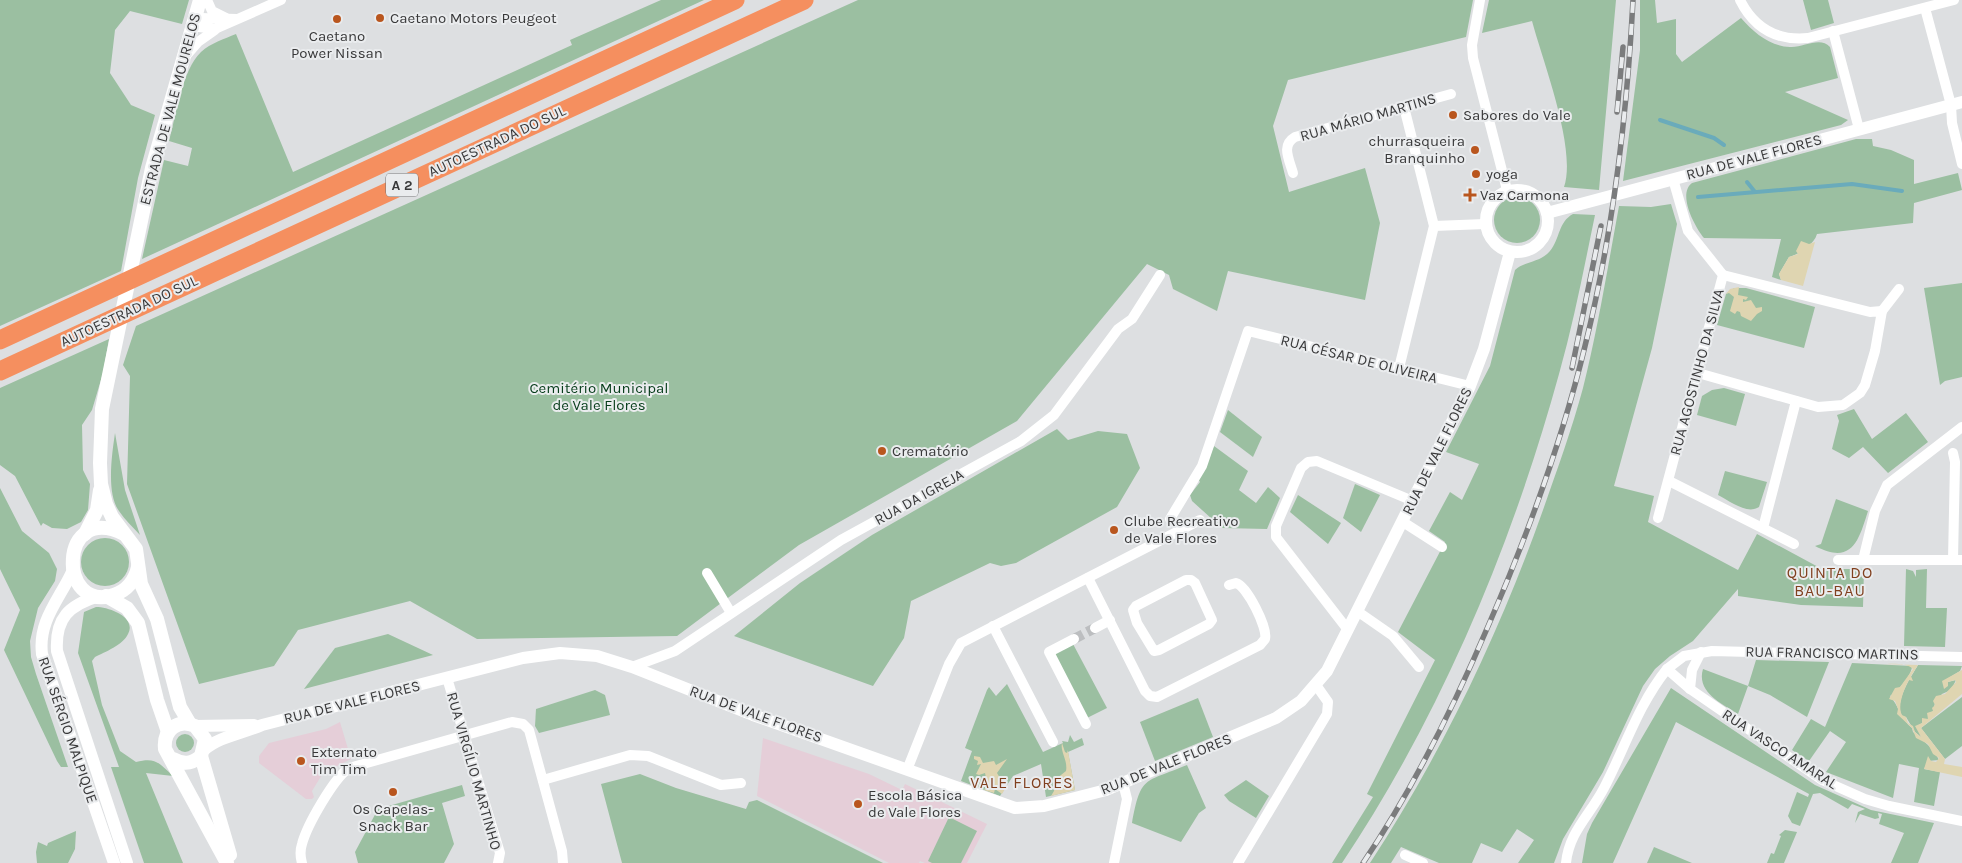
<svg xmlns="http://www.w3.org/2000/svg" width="1962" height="863" font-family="Karla,sans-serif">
<rect width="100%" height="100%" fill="#dddfe1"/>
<g fill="#e5ced8">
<polygon points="340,722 351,759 323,773 312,791 314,797 312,799 306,799 259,763 259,756 269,743 326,729"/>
<polygon points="763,738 869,774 902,790 905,784 987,824 967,863 925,863 920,861 919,863 889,863 757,796"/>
</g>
<g fill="#9bbfa1">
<polygon points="0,0 189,0 182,24 130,11 115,30 110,73 131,105 155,115 138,178 121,271 0,326"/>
<path d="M 661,0 L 704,0 L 142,259 L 164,160 L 188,166 L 192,148 L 169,141 C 176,116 182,70 201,52 C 211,43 224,39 236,34 L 293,172 L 572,45 L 570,40 Z"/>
<polygon points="858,0 1473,0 1466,37 1288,80 1273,126 1289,192 1365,168 1380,223 1365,300 1228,271 1217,311 1173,289 1169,275 1147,264 1017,421 799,545 677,636 477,639 410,601 298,630 274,666 199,684 127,484 130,376 123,365 136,326"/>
<path d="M 1489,0 L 1616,0 L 1599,190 L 1564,187 C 1577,149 1543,62 1532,21 L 1482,33 Z"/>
<path d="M 1640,0 L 1655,0 L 1657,23 L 1676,19 L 1676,54 L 1682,62 L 1741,18 C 1754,33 1770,46 1790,47 C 1803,48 1820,36 1830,47 L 1838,78 L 1785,92 L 1848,120 L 1841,125 L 1623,181 L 1640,50 Z"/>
<polygon points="1803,0 1828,0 1834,23 1811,30"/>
<path d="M 1856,139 L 1872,139 L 1873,146 L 1891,150 L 1914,160 L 1914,184 L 1958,173 L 1962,190 L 1914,203 L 1913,223 L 1817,234 C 1814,245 1799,254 1789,257 L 1779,274 L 1781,280 L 1772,277 L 1781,239 L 1704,238 C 1695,227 1677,194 1692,183 Z"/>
<circle cx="1517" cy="220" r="23"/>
<path d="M 1671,204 L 1677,224 L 1665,285 L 1652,348 L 1614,486 L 1654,496 L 1648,522 L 1738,570 L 1757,534 L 1822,569 L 1864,569 L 1863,607 L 1801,605 L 1738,596 L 1738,589 L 1693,641 L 1670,656 L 1655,669 L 1643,686 L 1603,772 L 1563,839 L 1554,863 L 1518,863 L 1534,840 L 1517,829 L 1502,852 L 1481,843 L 1472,863 L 1439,863 L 1401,847 L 1391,863 L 1370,863 C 1442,753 1499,634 1543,510 C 1557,470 1572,429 1583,388 C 1598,328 1608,266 1619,206 L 1651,207 Z"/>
<path d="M 1573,214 L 1595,215 C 1584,268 1574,321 1559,374 C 1512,545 1441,715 1342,863 L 1332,863 L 1373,797 L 1367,794 L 1435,660 L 1398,632 L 1445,542 L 1429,531 L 1450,492 L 1462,500 L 1479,464 L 1446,452 L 1490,366 L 1515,270 C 1524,261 1540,263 1550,251 C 1560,239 1558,222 1573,214 Z"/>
<polygon points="1962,283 1962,377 1945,381 1940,385 1924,288"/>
<polygon points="1734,288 1746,288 1815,307 1804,348 1717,325 1726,294"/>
<polygon points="109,339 103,373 92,410 82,425 83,470 90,484 88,510 81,522 67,529 52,528 43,523 41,526 15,476 0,465 0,388"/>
<polygon points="1724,388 1745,394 1736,426 1697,415 1702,396 1712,390"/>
<polygon points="1854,409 1872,439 1906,413 1928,442 1888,473 1863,447 1849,458 1832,449 1839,421 1837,415"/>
<polygon points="1228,410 1262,437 1253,457 1220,432"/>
<polygon points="1057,429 1068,440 1098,431 1127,434 1140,468 1117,507 1016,563 1001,566 990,563 911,601 904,638 873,686 734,636 800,583 872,535"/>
<path d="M 115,433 L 125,490 L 140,535 C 133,527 125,520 119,511 C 106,493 112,454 115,433 Z"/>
<polygon points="1214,446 1248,471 1239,490 1256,503 1268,487 1280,498 1267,529 1222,528 1192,501 1190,495 1200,482 1198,479"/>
<path d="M 1725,471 L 1767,482 L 1759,507 C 1747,515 1730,501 1718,495 Z"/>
<polygon points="1355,484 1380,495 1361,532 1343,518"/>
<polygon points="0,488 22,531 49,553 57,569 55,581 38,608 30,641 31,657 36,674 68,767 61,767 57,761 4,650 20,610 0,569"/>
<polygon points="1298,495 1341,523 1328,544 1290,512"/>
<path d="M 1836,499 L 1868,511 C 1859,539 1853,566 1815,546 L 1821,544 Z"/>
<circle cx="105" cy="562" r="24"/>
<polygon points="1906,569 1913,571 1916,577 1916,570 1927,569 1926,608 1947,608 1945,647 1904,646"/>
<path d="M 96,607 C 109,607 137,617 128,634 C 123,645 105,652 95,657 L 92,661 L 102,705 L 120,751 L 136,762 C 156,757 159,763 173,776 L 146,773 L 183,863 L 144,863 L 111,767 L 119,767 L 78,653 L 84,612 Z"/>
<polygon points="388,634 433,655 304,689 335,648"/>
<polygon points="1073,644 1107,708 1087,718 1054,654"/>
<path d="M 1756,660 L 1829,662 L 1807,717 L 1770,695 L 1748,686 L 1738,714 C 1722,704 1696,692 1703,669 L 1748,686 Z"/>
<path d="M 1852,663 L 1912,666 C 1912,675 1898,691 1890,696 C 1899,706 1901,720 1912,728 L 1913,732 C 1924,741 1934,749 1939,760 L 1928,761 L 1924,769 L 1940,772 L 1934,806 L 1914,802 L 1919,768 L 1899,764 L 1893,798 L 1826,772 L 1846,742 L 1830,731 L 1809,761 L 1792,750 L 1811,719 L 1825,727 Z"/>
<path d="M 1918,665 L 1962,666 L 1960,671 L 1947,679 L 1946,687 L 1948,682 L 1956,680 L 1951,690 L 1942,694 L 1935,703 L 1933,711 L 1927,720 L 1919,725 L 1921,737 L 1915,732 L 1906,717 L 1902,716 C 1894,701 1911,677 1918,665 Z"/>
<polygon points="1007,684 1043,752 1063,743 1062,741 1068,742 1070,735 1074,742 1082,738 1084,745 1068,752 1075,790 1046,797 1041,764 1013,776 1000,796 961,781 972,751 965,748 987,690 989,687 996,696"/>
<polygon points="1671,688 1815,785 1871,810 1934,823 1918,863 1891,863 1904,833 1879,824 1882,814 1878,813 1879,818 1875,819 1860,814 1855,823 1858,812 1865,809 1852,804 1848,809 1820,793 1813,794 1800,826 1792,823 1788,816 1797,792 1808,797 1809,794 1676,722 1613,863 1582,863 1587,834 1592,823"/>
<polygon points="595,690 605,695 610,715 539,733 535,726 536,709"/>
<polygon points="1962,697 1962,746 1945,759 1921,728"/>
<polygon points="1198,698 1213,737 1155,761 1140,722"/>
<circle cx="185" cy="743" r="9"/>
<path d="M 1187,765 L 1206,808 L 1199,813 L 1181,842 L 1132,823 C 1141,775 1144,783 1187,765 Z"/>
<polygon points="640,774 676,788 746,809 749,802 757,800 883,863 622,863 601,784"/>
<polygon points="1246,780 1269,796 1256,818 1229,801 1224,795"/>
<polygon points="462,785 465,796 442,803 454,844 444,863 358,863 355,852 378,809"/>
<polygon points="949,817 977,831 961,863 932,863 928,861"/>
<polygon points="1785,830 1797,832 1784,863 1767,863 1771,853 1774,854 1781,836 1779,835"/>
<polygon points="76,831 75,849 68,863 37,863 36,852 38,842 47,846 48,843"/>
<polygon points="1654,847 1692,863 1647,863"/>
</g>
<g fill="#dfd5b1">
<polygon points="1801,241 1809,244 1815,242 1803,286 1781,280 1779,274 1789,257 1798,254 1796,251"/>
<polygon points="1739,287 1738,295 1748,297 1746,300 1743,299 1743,302 1751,300 1756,308 1762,307 1762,311 1757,314 1751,321 1741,316 1740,312 1737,311 1735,314 1730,311 1734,297 1729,293 1726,294 1730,289"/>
<path d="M 1882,664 L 1918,665 L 1911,676 L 1913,681 L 1909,680 C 1904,689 1897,706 1902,715 L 1906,717 L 1908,723 L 1913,726 L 1915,732 L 1921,737 L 1915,726 L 1922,723 L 1922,718 L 1928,719 L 1927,713 L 1933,711 L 1932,708 L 1935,705 L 1933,701 L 1936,696 L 1945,694 L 1956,682 L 1955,680 L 1948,682 L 1948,686 L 1944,689 L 1942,681 L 1962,670 L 1962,694 L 1921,728 L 1945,759 L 1944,764 L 1962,767 L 1962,777 L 1924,769 L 1928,756 L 1931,761 L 1936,762 L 1939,758 L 1933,754 L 1928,744 L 1916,738 L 1912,728 L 1897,714 L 1898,709 L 1895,701 L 1889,699 L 1895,688 L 1900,687 L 1913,669 C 1906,662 1890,664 1882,664 Z"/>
<path d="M 1062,743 L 1065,752 L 1067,753 L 1068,750 L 1068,751 L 1075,790 L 1051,796 L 1054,791 L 1056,779 L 1066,771 C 1068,760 1060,752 1062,743 Z"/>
<polygon points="974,756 980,757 983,763 994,761 996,765 1007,759 997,773 1000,778 1000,786 1008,784 1002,794 995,789 994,793 984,790 988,787 985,773 979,775 976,774 981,764 977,765 978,761 974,759"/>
</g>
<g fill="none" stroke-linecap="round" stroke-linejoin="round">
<g stroke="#6aabbb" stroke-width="4">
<polyline points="1660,120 1714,138 1724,145"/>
<polyline points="1747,182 1755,192"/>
<polyline points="1698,197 1852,184 1902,191"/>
</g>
<polyline stroke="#bcbec0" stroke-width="10" stroke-dasharray="10 5" stroke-linecap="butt" points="1074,639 1095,628"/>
<g stroke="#fff" stroke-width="10">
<polyline points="207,0 212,11 226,18"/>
<polyline points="1480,0 1472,45 1473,58 1507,190"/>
<path d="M 1740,0 C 1754,28 1777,41 1808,38 L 1954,0"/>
<polyline points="1925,8 1951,105 1952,123 1962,164"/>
<polyline points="237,19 200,18 194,22 199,27 215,29 281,0"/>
<polyline points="1833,31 1859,129"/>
<polyline points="185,57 198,42 215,30"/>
<path d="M 1293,173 C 1289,159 1281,145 1295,137 L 1451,94"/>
<polyline points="1434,226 1485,224"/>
<polyline points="1882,311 1899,289"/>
<polyline points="1399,368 1434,226 1404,107"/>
<polyline points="1698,373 1818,407 1843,405 1860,393 1865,385 1875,351 1882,311 1870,312 1723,275"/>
<polyline points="1953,453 1955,462 1953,560"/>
<polyline points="1669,481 1794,544"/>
<polyline points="1658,518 1723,275 1688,231 1673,179"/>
<polyline points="1170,519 1202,466 1248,331 1470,386"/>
<polyline points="1403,522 1442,547"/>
<polyline points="1763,528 1796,401"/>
<polyline points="1838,560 1962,560"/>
<polyline points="1863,560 1875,511 1887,485 1962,427"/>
<polyline points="707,573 731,613"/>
<path d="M 1088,578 L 1145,691 L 1150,696 L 1157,697 L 1260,645 L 1265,639 C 1268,628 1247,586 1236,583 L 1229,585"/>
<polygon points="1186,580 1191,580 1195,583 1212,620 1209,624 1159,650 1154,651 1137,623 1133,610 1136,606"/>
<polyline points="1357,611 1393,636 1419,667"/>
<polyline points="993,626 1053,742"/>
<polyline points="1095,628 1110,620"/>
<polyline points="1348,630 1276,537 1276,526 1301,468 1308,462 1317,461 1413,501"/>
<polyline points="1074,639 1049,652 1086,724"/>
<polyline points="1962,657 1712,651 1684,656 1667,669 1690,689 1822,780 1865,799 1889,806 1962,821"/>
<polyline points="632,667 675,651 841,540 1021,441 1054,415 1118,329 1132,319 1160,275"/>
<polyline points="447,678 500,853 498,863"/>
<polyline points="1690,689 1692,670 1701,652"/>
<polyline points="907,770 949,664 961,643 1200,520"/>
<polyline points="543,780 630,755 648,756 721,785 741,783"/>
<polyline points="1405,855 1423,863"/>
<path d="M 302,863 C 300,856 300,850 302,844 C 307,825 334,778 349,768 L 512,722 L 523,724 L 529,730 L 562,851 L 563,863"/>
<polyline points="1114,863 1127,799 1123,783"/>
<polyline points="1238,863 1327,714 1328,702 1316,685"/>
<path d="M 1566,863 C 1569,832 1590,815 1604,788 C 1625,748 1638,705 1667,669"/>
</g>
<g stroke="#fff" stroke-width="12">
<circle cx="1517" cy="221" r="31"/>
<polyline points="1547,213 1962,102"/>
<path d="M 72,572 C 59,600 38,621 42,654 L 114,863"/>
<path d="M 99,596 C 69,605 55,618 57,651 L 127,863"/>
<polyline points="195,726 254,725"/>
<path d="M 204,750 C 220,736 242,734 262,725 L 523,658 L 560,653 L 597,656 L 632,667 L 753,715 L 1015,808 L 1044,806 L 1106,790 L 1276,718 L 1301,701 L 1327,671 L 1470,386 L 1484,349 L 1510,252"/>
</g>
<g stroke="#fff" stroke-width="14">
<polyline points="85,534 97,510 100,490"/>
<path d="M 124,534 C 58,501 57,614 114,595 C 128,590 135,580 138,567"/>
<polyline points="106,596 127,608 138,623 157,700 168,732"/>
<polyline points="190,724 180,707 157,619 141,584 136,549 112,517 106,504 101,484 100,463 102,409 152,168 200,0"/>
<polyline points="201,756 230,855"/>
<path d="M 173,759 C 184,765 192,764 201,756 L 205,739 L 195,726 C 178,718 163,730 165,749 L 227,863"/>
</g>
<g stroke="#f58f5f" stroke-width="19">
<polyline points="0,340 735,0"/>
<polyline points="0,371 804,0"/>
</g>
<defs>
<g id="rail">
<polyline points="1617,112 1623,47"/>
<polyline points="1572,368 1601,226"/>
<path d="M 1363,863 C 1412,791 1455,704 1489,624 C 1528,534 1562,441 1585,346 C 1613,233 1627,116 1633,0"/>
</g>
</defs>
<use href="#rail" stroke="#7b7c7d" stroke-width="5.5"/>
<use href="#rail" stroke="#eaecee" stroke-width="4" stroke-dasharray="11" stroke-linecap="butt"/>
</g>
<g fill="#b9561e" stroke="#eaecee" stroke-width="2">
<circle cx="380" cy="18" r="5"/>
<circle cx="337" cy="19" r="5"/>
<circle cx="1453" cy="115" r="5"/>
<circle cx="1475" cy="150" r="5"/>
<circle cx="1476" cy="174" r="5"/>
<path d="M1467.5 187.5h5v5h5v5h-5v5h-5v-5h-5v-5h5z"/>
<circle cx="882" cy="451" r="5"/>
<circle cx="1114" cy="530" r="5"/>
<circle cx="301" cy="761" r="5"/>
<circle cx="393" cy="792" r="5"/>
<circle cx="858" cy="804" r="5"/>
</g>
<g text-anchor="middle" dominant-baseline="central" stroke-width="4" stroke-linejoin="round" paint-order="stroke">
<rect fill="#eaecee" stroke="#6e6f70" stroke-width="1" x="386" y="173.5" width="32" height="23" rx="4"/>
<g font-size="14" font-weight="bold" fill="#39393a">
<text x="402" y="185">A 2</text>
</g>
<g font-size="15" fill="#39393a" stroke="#eaecee" text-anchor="start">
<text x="390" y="18">Caetano Motors Peugeot</text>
<text x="337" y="36" text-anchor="middle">Caetano<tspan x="337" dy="17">Power Nissan</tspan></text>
<text x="1463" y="115">Sabores do Vale</text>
<text x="1465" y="141" text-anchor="end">churrasqueira<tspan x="1465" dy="17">Branquinho</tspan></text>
<text x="1486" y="174">yoga</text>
<text x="1480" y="195">Vaz Carmona</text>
<text x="892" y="451">Crematório</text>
<text x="1124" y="521">Clube Recreativo<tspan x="1124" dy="17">de Vale Flores</tspan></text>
<text x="311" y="752">Externato<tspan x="311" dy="17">Tim Tim</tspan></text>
<text x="868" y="795">Escola Básica<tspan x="868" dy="17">de Vale Flores</tspan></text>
<text x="393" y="809" text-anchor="middle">Os Capelas-<tspan x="393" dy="17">Snack Bar</tspan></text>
</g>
<g font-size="15" fill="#39393a" stroke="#eaecee">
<text transform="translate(170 109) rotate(-75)">ESTRADA DE VALE MOURELOS</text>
<text transform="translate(1368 117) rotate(-16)">RUA MÁRIO MARTINS</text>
<text transform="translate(497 141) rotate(-25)">AUTOESTRADA DO SUL</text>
<text transform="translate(1754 157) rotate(-15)">RUA DE VALE FLORES</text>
<text transform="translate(129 311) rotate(-25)">AUTOESTRADA DO SUL</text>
<text transform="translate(1359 359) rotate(14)">RUA CÉSAR DE OLIVEIRA</text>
<text transform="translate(1697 372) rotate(-75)">RUA AGOSTINHO DA SILVA</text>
<text transform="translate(1437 451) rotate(-64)">RUA DE VALE FLORES</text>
<text transform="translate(919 497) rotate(-29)">RUA DA IGREJA</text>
<text transform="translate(1832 653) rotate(1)">RUA FRANCISCO MARTINS</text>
<text transform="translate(352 702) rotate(-14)">RUA DE VALE FLORES</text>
<text transform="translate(756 714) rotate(20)">RUA DE VALE FLORES</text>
<text transform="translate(68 730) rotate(71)">RUA SÉRGIO MALPIQUE</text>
<text transform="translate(1780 749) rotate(33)">RUA VASCO AMARAL</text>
<text transform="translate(1166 764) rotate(-22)">RUA DE VALE FLORES</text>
<text transform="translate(474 771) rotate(74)">RUA VIRGÍLIO MARTINHO</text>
</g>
<g font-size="15" fill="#053c19" stroke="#eaecee">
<text x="599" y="388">Cemitério Municipal<tspan x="599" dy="17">de Vale Flores</tspan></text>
</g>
<g font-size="16" letter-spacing="1" fill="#80401f" stroke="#eaecee">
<text x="1830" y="572">QUINTA DO<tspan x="1830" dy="18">BAU-BAU</tspan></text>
<text x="1022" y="782">VALE FLORES</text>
</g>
</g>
</svg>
